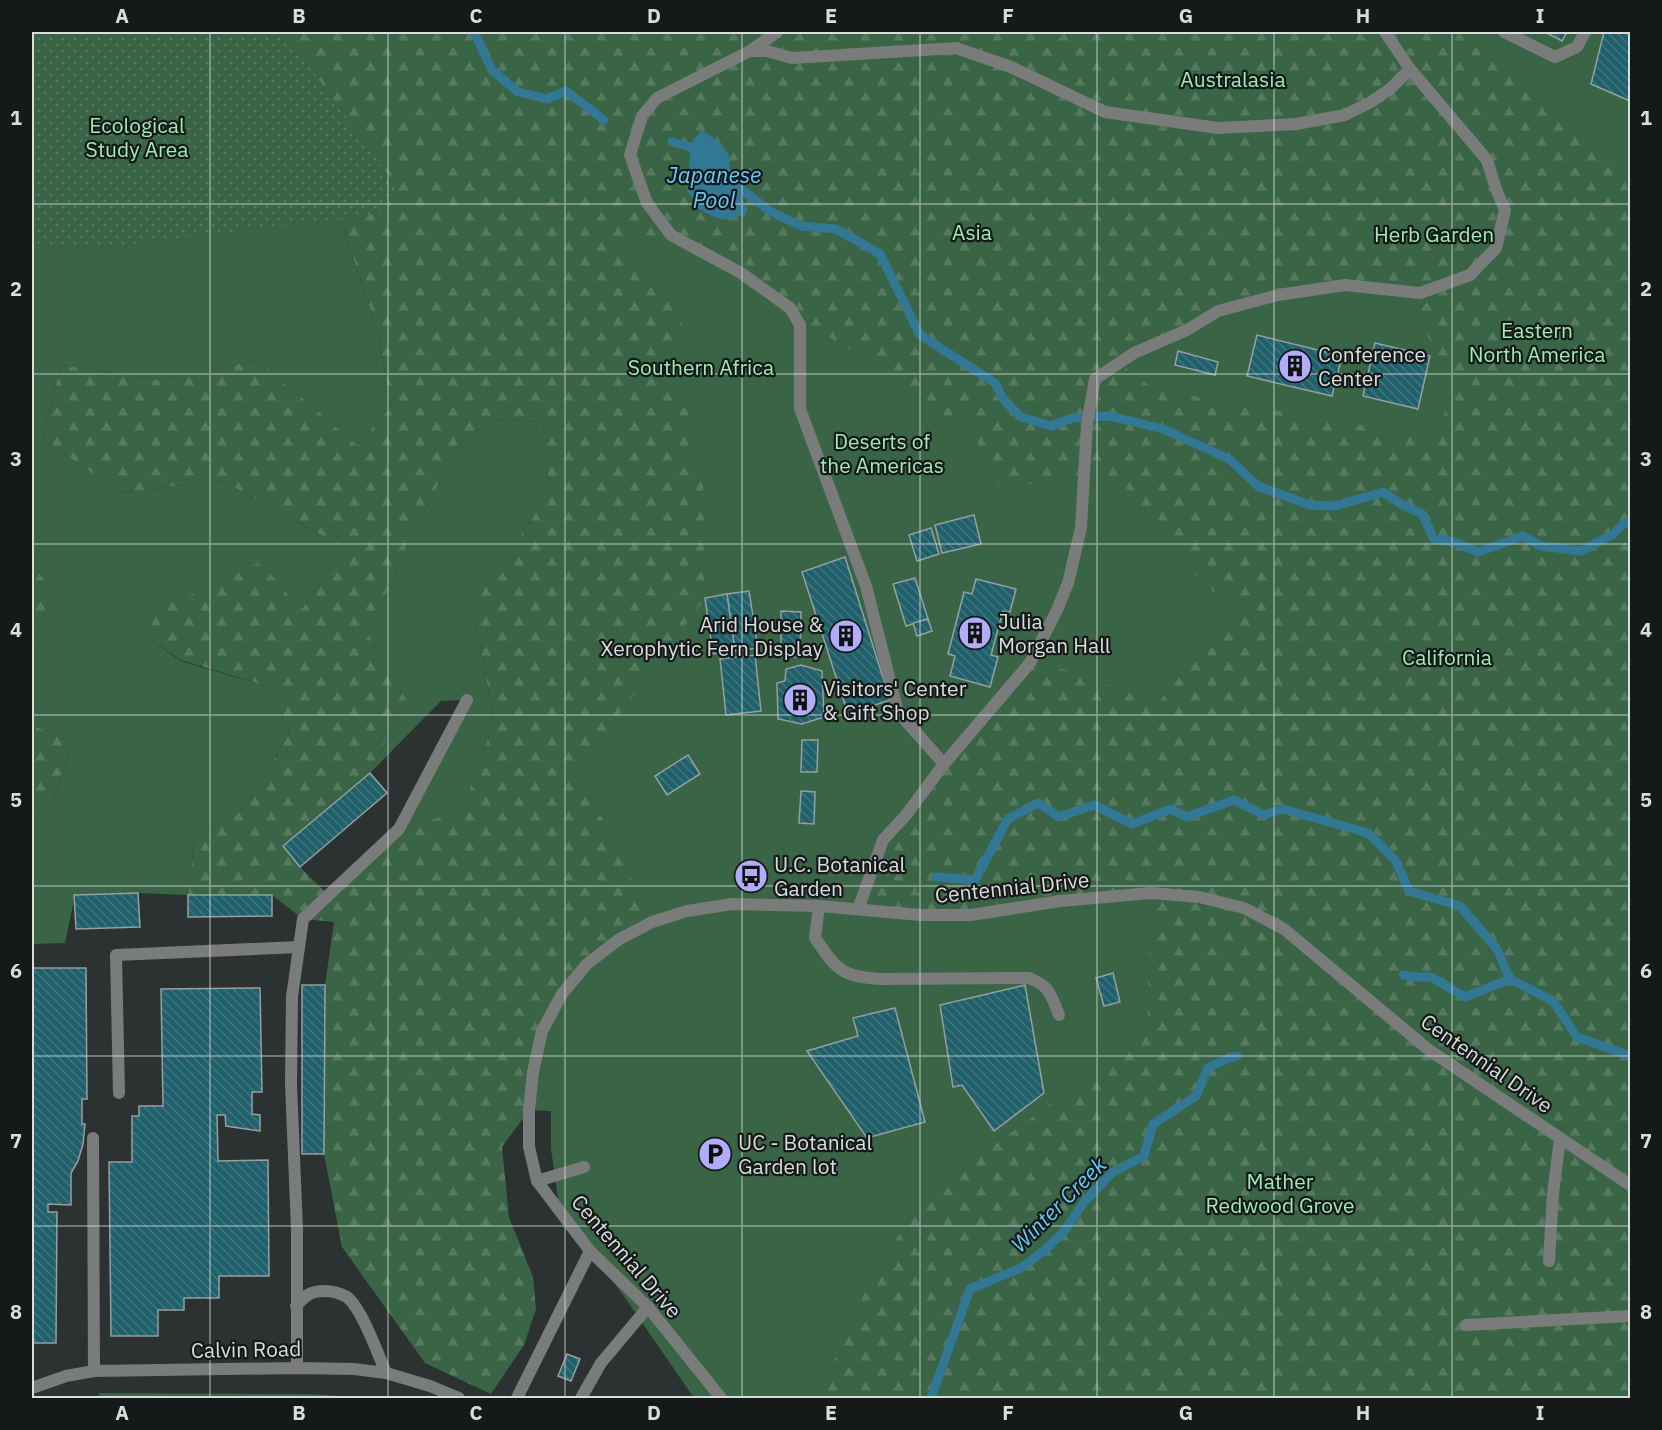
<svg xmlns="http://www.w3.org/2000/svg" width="1662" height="1430" font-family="'IBM Plex Sans',sans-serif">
<defs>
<pattern id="forest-firs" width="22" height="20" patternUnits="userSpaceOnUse" patternTransform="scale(1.5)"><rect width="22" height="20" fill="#396445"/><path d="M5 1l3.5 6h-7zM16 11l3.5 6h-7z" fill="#557a5f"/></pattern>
<pattern id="park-dots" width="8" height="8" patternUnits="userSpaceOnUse" patternTransform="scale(1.5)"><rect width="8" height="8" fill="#396445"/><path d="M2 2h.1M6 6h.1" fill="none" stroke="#557a5f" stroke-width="1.8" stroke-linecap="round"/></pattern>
<pattern id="building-back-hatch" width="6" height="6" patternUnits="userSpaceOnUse" patternTransform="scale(1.5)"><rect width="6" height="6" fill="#1f606a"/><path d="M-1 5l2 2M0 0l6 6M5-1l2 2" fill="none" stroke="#3f767f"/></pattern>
</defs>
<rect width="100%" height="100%" fill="#2c3232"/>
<g fill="#396445">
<polygon points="522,32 1630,32 1630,1398 694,1398 623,1295 569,1222 558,1198 551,1149 551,1111 529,1110 560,774 637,532"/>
<polygon points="310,128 378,332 391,407 357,445 258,360 162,380 61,365 42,439 121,493 221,480 345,548 301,610 129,624 181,661 270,687 290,732 244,809 194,840 188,895 138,893 75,895 65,943 32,944 32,812 51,806 73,743 32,725 32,648 52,591 32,562 32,177"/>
<polygon points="497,419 539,422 551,491 473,605 494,722 462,812 399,829 466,700 441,701 370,773 406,699 368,634 417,523 465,438"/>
</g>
<g fill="url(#forest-firs)" fill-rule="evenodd">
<path d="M 32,32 L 1468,32 L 1535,83 L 1630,184 L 1630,1398 L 823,1398 L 826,1378 L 873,1275 L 902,1230 L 958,1171 L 1147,1034 L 1151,893 L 971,915 L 858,909 L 883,840 L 1030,663 L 1077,672 L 1158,703 L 1237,608 L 1214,592 L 1199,578 L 1178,554 L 1157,524 L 1142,508 L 1132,493 L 1122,485 L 1103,478 L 1083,481 L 1036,484 L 997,484 L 963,412 L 938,421 L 869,361 L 824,334 L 800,325 L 789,308 L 671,236 L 662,247 L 597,237 C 607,248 619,255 630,264 C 651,281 671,300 682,324 L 669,359 L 672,383 L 680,402 L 696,413 L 691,440 L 694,455 L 703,478 L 705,598 L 579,770 L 652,922 L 587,964 L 542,1031 L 529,1110 L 502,1147 L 509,1217 L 533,1277 L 536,1309 L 524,1345 L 491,1394 L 425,1363 L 342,1247 L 324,1154 L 325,985 L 334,922 L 303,919 L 272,895 L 188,895 L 194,840 L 244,809 L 290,732 L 270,687 L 181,660 L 128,624 L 260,562 L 301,610 L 345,548 L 221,480 L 121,493 L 42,439 L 61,365 L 162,380 L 258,360 L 357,445 L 391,407 L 378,332 L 310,128 L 108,247 ZM 1345,285 L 1420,293 L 1424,329 L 1454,386 L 1435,438 L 1154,389 L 1119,363 L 1218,311 ZM 497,419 L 538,422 L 551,491 L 473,605 L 494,722 L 462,811 L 399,829 L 328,895 L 300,867 L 283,846 L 370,773 L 406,699 L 368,634 L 417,523 L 465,438 Z"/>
<polygon points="32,562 52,591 32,648"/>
<polygon points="32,725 73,743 51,806 32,812"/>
<polygon points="99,1393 310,1394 364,1398 99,1398"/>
</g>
<polygon fill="url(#park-dots)" points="32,32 284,32 398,188 381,213 108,247 32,243"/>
<polygon fill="#327895" points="702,130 720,143 729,155 730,169 739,179 741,198 748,209 745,215 725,220 712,216 699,209 687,190 691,147 693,140"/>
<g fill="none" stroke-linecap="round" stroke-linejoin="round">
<g stroke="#327895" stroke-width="9">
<polyline points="474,32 492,70 518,92 547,99 566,91 604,120"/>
<polyline points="672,142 691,147 700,155"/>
<polyline points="731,181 771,212 801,226 836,229 880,254 920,335 995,383 1003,399 1021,417 1051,426 1072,418 1110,416 1163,429 1229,459 1258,486 1310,505 1335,506 1383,492 1401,504 1422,514 1434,539 1454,542 1478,552 1523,536 1541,546 1581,551 1613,534 1624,523 1630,523"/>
<polyline points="936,877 975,880 1008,819 1038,803 1059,817 1094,805 1132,824 1171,809 1186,817 1234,800 1264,815 1283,809 1368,833 1396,861 1409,891 1460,906 1497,949 1510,979 1553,1001 1577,1037 1630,1056"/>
<polyline points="1403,975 1414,977 1431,977 1465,997 1510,979"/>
<polyline points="931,1398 970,1289 1021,1268 1046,1249 1065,1230 1084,1202 1113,1172 1144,1156 1153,1124 1196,1096 1208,1068 1224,1060 1237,1056"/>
</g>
</g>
<g fill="url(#building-back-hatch)" stroke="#979fa0" stroke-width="1.5">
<polygon points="1545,32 1567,32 1562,41"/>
<polygon points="1604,32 1630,32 1630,101 1591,84"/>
<polygon points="1257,335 1342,356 1332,396 1247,376"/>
<polygon points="1375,343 1430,356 1418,409 1363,396"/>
<polygon points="1178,351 1218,362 1215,375 1175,365"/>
<polygon points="974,515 981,544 942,553 935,525"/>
<polygon points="931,528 939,554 917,561 909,535"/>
<polygon points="845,557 890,700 848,714 802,572"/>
<polygon points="915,578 928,619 906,626 893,584"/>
<polygon points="976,579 1016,589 1010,612 1003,611 991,655 998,657 990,687 950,676 955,656 948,654 964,592 972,594"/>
<polygon points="749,591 758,648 735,651 727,594"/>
<polygon points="727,594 735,651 713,654 705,598"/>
<polygon points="781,611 801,612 800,657 781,657"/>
<polygon points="928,619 932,631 917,636 913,623"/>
<polygon points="755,655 761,711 726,715 720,659"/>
<polygon points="801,665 822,671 824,717 802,724 778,719 777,683 785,681 786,669"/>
<polygon points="802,740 818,740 817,772 801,772"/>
<polygon points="688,755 700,774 667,795 655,776"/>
<polygon points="370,773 387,793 300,867 283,846"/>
<polygon points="801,791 815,792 814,824 799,823"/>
<polygon points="138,893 140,927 76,929 74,895"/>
<polygon points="188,895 272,895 272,916 188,917"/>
<polygon points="32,968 86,968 87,1099 82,1099 82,1124 85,1124 83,1144 78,1161 71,1173 71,1205 48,1204 48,1212 57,1212 56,1343 32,1343"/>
<polygon points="1113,973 1120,1002 1104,1006 1096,978"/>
<polygon points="302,985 325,985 324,1154 302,1154"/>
<polygon points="1025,985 1044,1093 994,1131 962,1085 953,1087 940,1005"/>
<polygon points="260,988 262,1092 252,1092 252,1114 260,1115 260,1131 226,1126 225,1115 217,1115 218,1161 268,1160 269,1276 219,1276 219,1298 184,1298 184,1310 158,1310 158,1336 111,1336 109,1162 132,1162 132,1116 139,1116 139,1106 163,1106 161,989"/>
<polygon points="895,1008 925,1122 867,1138 807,1051 858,1036 853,1018"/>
<polygon points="567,1354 580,1359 571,1381 558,1376"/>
</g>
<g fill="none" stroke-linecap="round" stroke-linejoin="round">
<g stroke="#797c7b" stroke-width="12">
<polyline points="777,32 750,51 657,98 642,116 630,155 647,203 671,235 741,273 790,308 800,325 800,409 866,586 898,712 944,764"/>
<polyline points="1504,32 1555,57 1577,47 1585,32"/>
<polyline points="750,51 767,51 792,58 956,48 1011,67 1105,112 1218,128 1296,124 1345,115 1371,102 1390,89 1410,69"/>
<path d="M 819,906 L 815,938 C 837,970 842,977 881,979 L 1029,978 C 1050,986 1051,995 1059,1015"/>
<polyline points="858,909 883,840 906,815 944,764 1030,663 1057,610 1068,583 1081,528 1087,424 1095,379 1134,353 1187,330 1218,311 1278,295 1345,285 1420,293 1470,275 1496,248 1505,210 1496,189 1487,160 1410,69 1385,32"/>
<polyline points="119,1093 116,955 299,947"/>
<polyline points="93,1138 94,1371"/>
<polyline points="537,1181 584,1167"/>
<polyline points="1549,1261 1553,1194 1560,1138"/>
<path d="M 296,1306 C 305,1296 310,1291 324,1291 C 332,1291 340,1293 347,1297 C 362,1309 378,1354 386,1373"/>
<polyline points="1466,1325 1630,1316"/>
<polyline points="297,1368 297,1229 291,1084 292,997 303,919 399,829 467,700"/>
<polyline points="32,1388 66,1376 94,1371 297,1368 354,1369 386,1373 430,1386 459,1398"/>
<polyline points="517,1398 590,1251"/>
<polyline points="581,1398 601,1363 648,1307"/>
</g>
<polyline stroke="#797c7b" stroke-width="12" points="721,1398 648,1307 590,1251 537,1181 529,1147 529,1110 533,1072 542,1031 562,994 587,964 618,940 652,922 687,911 732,904 819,906 921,915 971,915 1060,901 1151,893 1199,897 1244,908 1284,929 1429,1050 1630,1185"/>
</g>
<path fill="none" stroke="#d9dddc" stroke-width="1.5" stroke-opacity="0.55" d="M 210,32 L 210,1398M 388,32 L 388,1398M 565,32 L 565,1398M 742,32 L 742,1398M 920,32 L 920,1398M 1097,32 L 1097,1398M 1274,32 L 1274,1398M 1452,32 L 1452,1398M 32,204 L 1630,204M 32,374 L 1630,374M 32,544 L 1630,544M 32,715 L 1630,715M 32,886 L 1630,886M 32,1056 L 1630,1056M 32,1226 L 1630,1226"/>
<defs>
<symbol id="building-disc" viewBox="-11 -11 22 22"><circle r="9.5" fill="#b1adfa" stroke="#161919"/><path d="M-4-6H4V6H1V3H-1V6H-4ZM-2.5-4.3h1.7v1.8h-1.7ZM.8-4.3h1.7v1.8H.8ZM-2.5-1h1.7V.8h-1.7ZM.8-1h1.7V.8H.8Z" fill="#111"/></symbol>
<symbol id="bus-disc" viewBox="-11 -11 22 22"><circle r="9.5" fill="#b1adfa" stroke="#161919"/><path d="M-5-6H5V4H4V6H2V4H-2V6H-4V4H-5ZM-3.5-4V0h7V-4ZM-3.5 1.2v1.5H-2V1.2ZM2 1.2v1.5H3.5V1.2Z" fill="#111"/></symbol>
<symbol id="parking-disc" viewBox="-11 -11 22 22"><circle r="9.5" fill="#b1adfa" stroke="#161919"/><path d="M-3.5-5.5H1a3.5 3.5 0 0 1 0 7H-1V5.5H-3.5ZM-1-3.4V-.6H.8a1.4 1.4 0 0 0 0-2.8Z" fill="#111"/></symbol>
</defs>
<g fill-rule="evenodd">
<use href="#building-disc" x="1276" y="347" width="38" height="38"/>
<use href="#building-disc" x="956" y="614" width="38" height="38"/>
<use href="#building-disc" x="827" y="617" width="38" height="38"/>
<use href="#building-disc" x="781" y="681" width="38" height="38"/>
<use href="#bus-disc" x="732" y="857" width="38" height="38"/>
<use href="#parking-disc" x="696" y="1135" width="38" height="38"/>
</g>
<g text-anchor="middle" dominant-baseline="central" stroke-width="4.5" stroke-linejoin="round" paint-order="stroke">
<g font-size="21" fill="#9decb1" stroke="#161919">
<text x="1233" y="79">Australasia</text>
<text x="137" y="125">Ecological<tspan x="137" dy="24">Study Area</tspan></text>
<text x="972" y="232">Asia</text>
<text x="1434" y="234">Herb Garden</text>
<text x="1537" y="330">Eastern<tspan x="1537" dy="24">North America</tspan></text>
<text x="701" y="367">Southern Africa</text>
<text x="882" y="441">Deserts of<tspan x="882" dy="24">the Americas</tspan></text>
<text x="1447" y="657">California</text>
<text x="1280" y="1181">Mather<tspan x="1280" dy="24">Redwood Grove</tspan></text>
</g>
<g font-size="21" fill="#d9dddc" stroke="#161919" text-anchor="start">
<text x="1318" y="354">Conference<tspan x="1318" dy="24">Center</tspan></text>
<text x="998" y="621">Julia<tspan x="998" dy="24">Morgan Hall</tspan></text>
<text x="823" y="624" text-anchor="end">Arid House &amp;<tspan x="823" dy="24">Xerophytic Fern Display</tspan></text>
<text x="823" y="688">Visitors' Center<tspan x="823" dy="24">&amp; Gift Shop</tspan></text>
<text x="774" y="864">U.C. Botanical<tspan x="774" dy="24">Garden</tspan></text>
<text x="738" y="1142">UC - Botanical<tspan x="738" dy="24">Garden lot</tspan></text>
</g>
<g font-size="21" fill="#d9dddc" stroke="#161919">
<text transform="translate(1012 887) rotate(-6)">Centennial Drive</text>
<text transform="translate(1487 1063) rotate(35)">Centennial Drive</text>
<text transform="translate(627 1256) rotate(49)">Centennial Drive</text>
<text transform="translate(246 1349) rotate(-1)">Calvin Road</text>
</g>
<g font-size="22" font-style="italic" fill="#67ccf7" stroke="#161919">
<text x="714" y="174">Japanese<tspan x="714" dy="25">Pool</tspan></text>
<text transform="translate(1058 1204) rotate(-45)">Winter Creek</text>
</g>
</g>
<rect width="1662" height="1430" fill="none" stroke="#161919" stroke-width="66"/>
<rect x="33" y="33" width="1596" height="1364" fill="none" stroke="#d9dddc" stroke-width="2"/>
<g font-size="20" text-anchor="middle" font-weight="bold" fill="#d9dddc">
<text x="122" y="23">A</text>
<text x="299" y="23">B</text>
<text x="476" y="23">C</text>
<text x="654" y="23">D</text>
<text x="831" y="23">E</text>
<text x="1008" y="23">F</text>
<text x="1186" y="23">G</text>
<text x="1363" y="23">H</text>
<text x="1540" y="23">I</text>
<text x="16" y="125">1</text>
<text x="1646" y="125">1</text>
<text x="16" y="296">2</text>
<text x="1646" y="296">2</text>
<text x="16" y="466">3</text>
<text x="1646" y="466">3</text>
<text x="16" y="637">4</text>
<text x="1646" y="637">4</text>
<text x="16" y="807">5</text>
<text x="1646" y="807">5</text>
<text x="16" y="978">6</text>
<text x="1646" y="978">6</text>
<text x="16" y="1148">7</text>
<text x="1646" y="1148">7</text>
<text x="16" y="1319">8</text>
<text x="1646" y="1319">8</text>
<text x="122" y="1420">A</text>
<text x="299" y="1420">B</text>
<text x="476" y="1420">C</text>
<text x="654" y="1420">D</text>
<text x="831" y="1420">E</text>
<text x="1008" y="1420">F</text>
<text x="1186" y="1420">G</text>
<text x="1363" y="1420">H</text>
<text x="1540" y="1420">I</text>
</g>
</svg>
